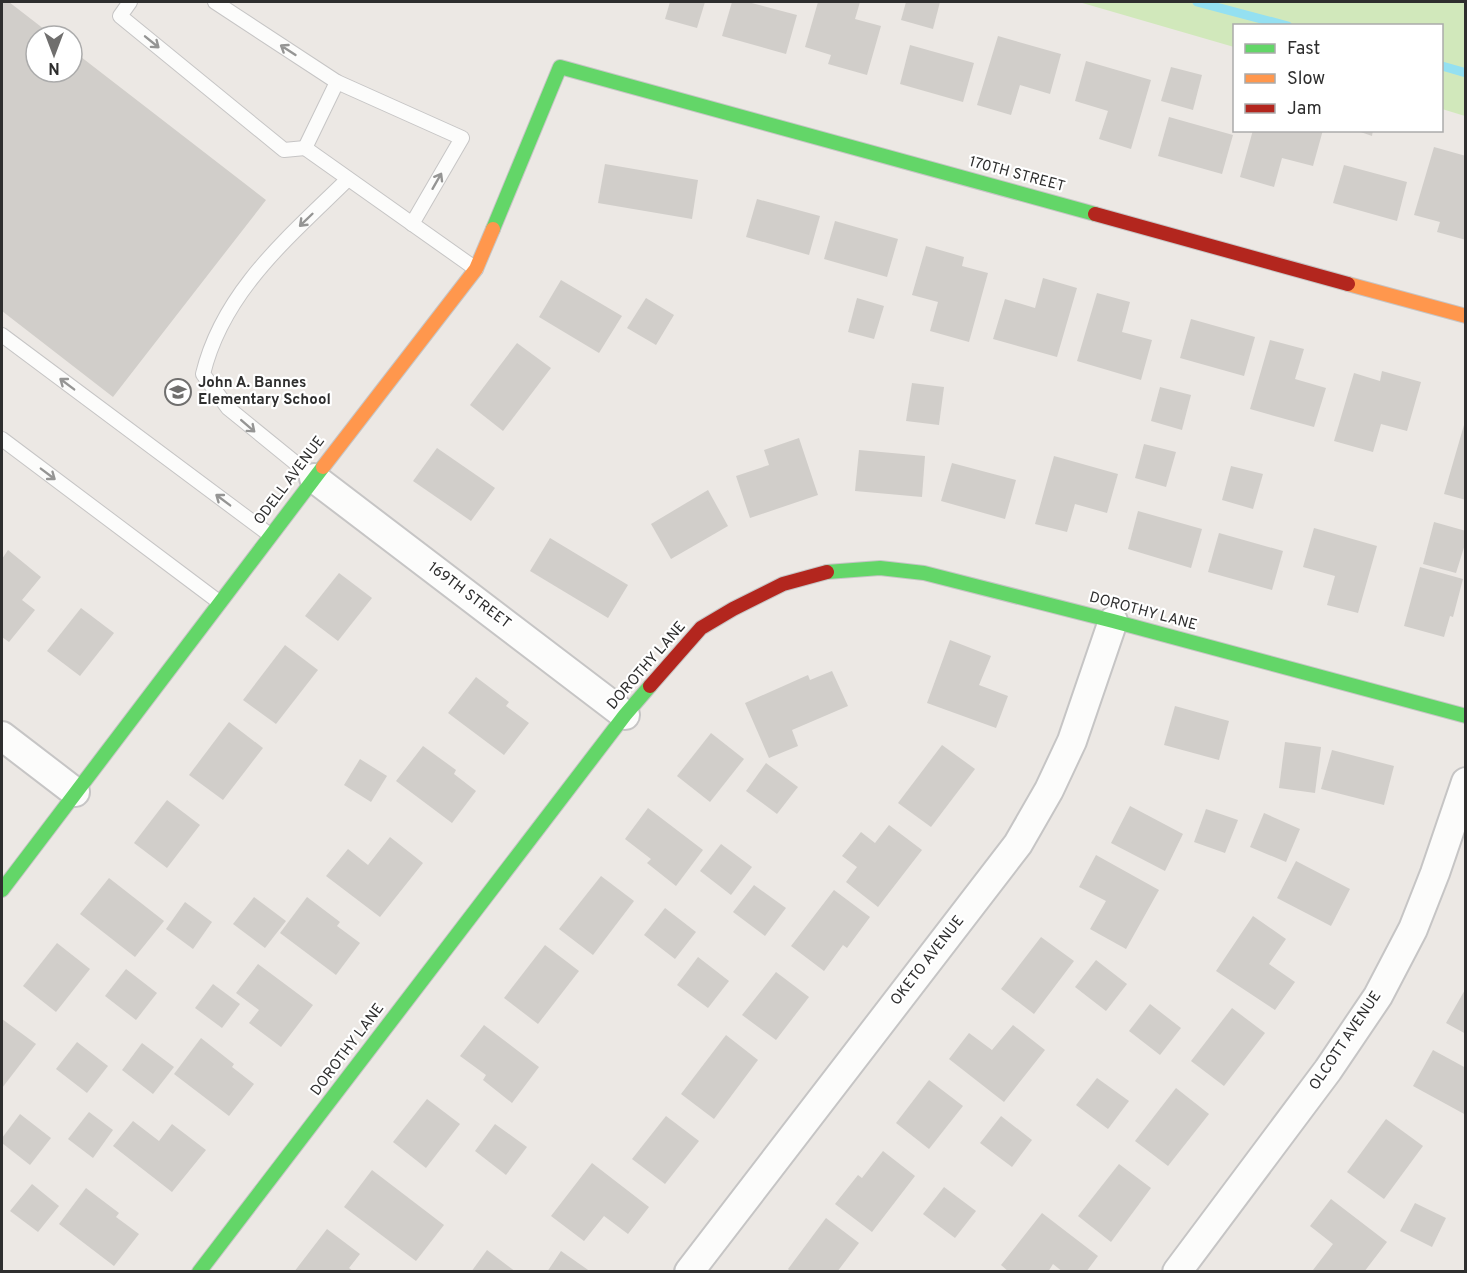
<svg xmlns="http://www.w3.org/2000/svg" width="1467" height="1273" font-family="Overpass,sans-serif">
<rect width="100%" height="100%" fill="#ece8e4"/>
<polygon fill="#d1e8bb" points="1079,2 1465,2 1465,116 1442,109 1442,26 1234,26 1234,47"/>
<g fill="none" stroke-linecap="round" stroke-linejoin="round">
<g stroke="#94e0f1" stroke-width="9">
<polyline points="1197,2 1288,26"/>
<polyline points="1442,66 1466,73"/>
</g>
</g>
<g fill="#d1ceca">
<polygon points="2,2 9,2 53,36 36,36 36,72 72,72 72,50 266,200 113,397 2,311"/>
<polygon points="670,2 705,2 697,28 665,19"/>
<polygon points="732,2 748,2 797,15 786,54 722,36"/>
<polygon points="818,2 860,2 855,19 881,26 867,75 828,64 831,55 805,47"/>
<polygon points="906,2 940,2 933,29 901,20"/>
<polygon points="998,36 1061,54 1050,94 1020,85 1011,115 977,105"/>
<polygon points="910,45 974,63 963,102 900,84"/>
<polygon points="1086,61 1151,80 1131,149 1099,139 1108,111 1075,101"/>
<polygon points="1171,67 1202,75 1193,110 1161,101"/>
<polygon points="1169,117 1233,135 1222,174 1158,156"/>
<polygon points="1253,130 1323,130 1313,166 1282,158 1274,187 1240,177"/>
<polygon points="1355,130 1373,130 1372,136"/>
<polygon points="1434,147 1466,156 1466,240 1437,232 1440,222 1414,215"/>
<polygon points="605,164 698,180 692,219 598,203"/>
<polygon points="1344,165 1407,182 1397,221 1333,203"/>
<polygon points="757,199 820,216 809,255 746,237"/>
<polygon points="835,221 898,239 887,277 824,259"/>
<polygon points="926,246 964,257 962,266 988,273 969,342 930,331 938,302 912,295"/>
<polygon points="1043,278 1077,288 1057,357 993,339 1005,299 1035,308"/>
<polygon points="561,280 622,316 599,353 539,317"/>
<polygon points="1097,293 1130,302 1122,332 1152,340 1141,380 1077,361"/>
<polygon points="646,298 674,315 656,345 627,328"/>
<polygon points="857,298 884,306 874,339 848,332"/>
<polygon points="1191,319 1255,337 1244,376 1180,358"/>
<polygon points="1270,340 1304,349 1295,379 1326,388 1314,427 1250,409"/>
<polygon points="517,343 551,368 503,431 470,405"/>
<polygon points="1382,371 1421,382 1407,431 1381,424 1373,452 1334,441 1354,373 1380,381"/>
<polygon points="912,383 944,387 939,425 906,421"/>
<polygon points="1160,387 1191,395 1182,430 1151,421"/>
<polygon points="1466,418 1466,500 1444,494"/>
<polygon points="799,438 818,495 750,518 736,476 769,465 764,450"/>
<polygon points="1144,444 1176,452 1166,487 1135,478"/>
<polygon points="437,448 495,488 471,521 413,481"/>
<polygon points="859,450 925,456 922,497 855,491"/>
<polygon points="1054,456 1118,474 1107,513 1075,504 1067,532 1035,524"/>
<polygon points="952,463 1016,480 1005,519 941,501"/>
<polygon points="1231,466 1263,474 1253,509 1222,500"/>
<polygon points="708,490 728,526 671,559 651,524"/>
<polygon points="1138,511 1202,529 1191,568 1128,549"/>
<polygon points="1434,522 1466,531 1466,541 1456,573 1423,564"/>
<polygon points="1314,528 1377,546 1358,613 1327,605 1335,576 1303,567"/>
<polygon points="1219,533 1283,551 1272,590 1208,572"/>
<polygon points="550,538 628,585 608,618 530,571"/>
<polygon points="8,550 41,577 22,600 35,610 9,642 2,637 2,559"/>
<polygon points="1420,567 1463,579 1453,617 1450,616 1444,637 1404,626"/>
<polygon points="339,573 372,598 338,641 305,616"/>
<polygon points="81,608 114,633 80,676 47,651"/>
<polygon points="950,640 991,656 979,685 1008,696 996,728 927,703"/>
<polygon points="285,645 318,670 276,724 243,700"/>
<polygon points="832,671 848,706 792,730 798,746 769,758 745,703 808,675 810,680"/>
<polygon points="476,677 509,702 506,706 529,723 504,755 448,713"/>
<polygon points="1175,706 1229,721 1219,760 1164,745"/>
<polygon points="229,722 263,748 223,800 189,775"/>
<polygon points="711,733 744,759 710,802 677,776"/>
<polygon points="1285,742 1321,747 1315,793 1279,788"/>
<polygon points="942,745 975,769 931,827 898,803"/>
<polygon points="423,746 456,770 454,774 476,791 452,823 396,781"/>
<polygon points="1332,750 1394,766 1384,805 1321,789"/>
<polygon points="360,759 387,776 371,802 344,785"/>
<polygon points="766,763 798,787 777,814 746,791"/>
<polygon points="167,800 200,825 167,868 134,843"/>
<polygon points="1130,806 1183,834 1165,871 1111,843"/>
<polygon points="648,808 703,850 676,886 647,863 651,859 625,839"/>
<polygon points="1206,809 1238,820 1225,853 1194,842"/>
<polygon points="1264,813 1300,829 1286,862 1250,847"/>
<polygon points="889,825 922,850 878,907 846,882 857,867 842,856 861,832 875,843"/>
<polygon points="390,837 423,863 380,917 326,876 348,849 368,865"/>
<polygon points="721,844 752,867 731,895 700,871"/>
<polygon points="1096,855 1159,890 1126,949 1090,929 1106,901 1079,887"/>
<polygon points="1296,861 1350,889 1331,926 1277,898"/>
<polygon points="601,876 634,901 593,955 559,929"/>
<polygon points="109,878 164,921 135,957 80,914"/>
<polygon points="754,885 786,908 765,936 733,912"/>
<polygon points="834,890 870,917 847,948 843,945 824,971 791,946"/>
<polygon points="254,897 286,921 265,948 233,924"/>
<polygon points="307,897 340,922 337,926 360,943 336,975 280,933"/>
<polygon points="185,902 212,922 193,949 166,929"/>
<polygon points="665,908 696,932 675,959 644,935"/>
<polygon points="1253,916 1286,939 1269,964 1295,982 1275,1010 1216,971"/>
<polygon points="1041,937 1074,961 1034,1014 1001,989"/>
<polygon points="57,943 90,969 56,1012 23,986"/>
<polygon points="545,945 579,971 538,1024 504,998"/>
<polygon points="698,957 729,981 708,1008 677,985"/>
<polygon points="1096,960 1127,984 1106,1011 1075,987"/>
<polygon points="258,964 313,1005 281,1047 249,1023 259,1010 236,993"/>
<polygon points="126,969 157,993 136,1020 105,996"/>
<polygon points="776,972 809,997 776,1040 742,1015"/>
<polygon points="213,984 240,1004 222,1028 195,1008"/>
<polygon points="1466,988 1466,1034 1446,1023"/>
<polygon points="1150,1004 1181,1028 1160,1055 1129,1031"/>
<polygon points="1232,1008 1265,1033 1224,1086 1191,1061"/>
<polygon points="2,1019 36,1044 2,1088"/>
<polygon points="484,1025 539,1067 512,1103 483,1080 486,1075 460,1056"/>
<polygon points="1013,1025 1045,1050 1004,1102 949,1059 969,1033 992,1050"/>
<polygon points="726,1035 758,1060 714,1119 681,1094"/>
<polygon points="201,1038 234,1064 232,1067 254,1084 229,1116 174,1074"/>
<polygon points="77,1042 108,1066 87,1093 56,1069"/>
<polygon points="142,1043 174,1067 153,1094 122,1070"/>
<polygon points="1433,1050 1466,1068 1466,1115 1413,1086"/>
<polygon points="1097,1078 1129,1101 1108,1129 1076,1105"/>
<polygon points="929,1080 963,1106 929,1149 896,1123"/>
<polygon points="1176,1088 1209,1114 1168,1166 1135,1141"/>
<polygon points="427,1099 460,1124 426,1168 393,1142"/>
<polygon points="89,1112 113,1130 93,1158 68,1139"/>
<polygon points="20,1114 51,1138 30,1165 2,1143 2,1138"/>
<polygon points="666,1116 699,1141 665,1184 632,1159"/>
<polygon points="1001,1116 1032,1140 1012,1167 980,1143"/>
<polygon points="1386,1119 1423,1146 1384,1199 1347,1172"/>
<polygon points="133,1121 159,1141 172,1124 206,1150 172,1192 113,1146"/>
<polygon points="495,1124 527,1147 506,1175 475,1151"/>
<polygon points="883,1151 915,1176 872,1232 835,1204 858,1175 862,1178"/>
<polygon points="592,1163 649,1207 628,1234 604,1216 584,1241 551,1216"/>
<polygon points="1119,1164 1151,1188 1111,1242 1078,1216"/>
<polygon points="372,1170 444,1225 416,1261 344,1207"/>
<polygon points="32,1184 59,1206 38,1232 10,1211"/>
<polygon points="944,1187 976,1211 955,1238 923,1214"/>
<polygon points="86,1188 119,1213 116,1217 139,1234 114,1266 59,1224"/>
<polygon points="1331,1199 1387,1242 1364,1272 1315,1272 1313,1270 1333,1244 1310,1226"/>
<polygon points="1415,1203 1446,1218 1432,1247 1400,1231"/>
<polygon points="1042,1213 1098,1256 1086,1272 1063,1272 1053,1264 1048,1272 1009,1272 1001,1265"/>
<polygon points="826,1218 859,1243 837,1272 791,1272 788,1269"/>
<polygon points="327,1229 360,1254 349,1268 354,1272 294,1272"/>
<polygon points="487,1250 516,1272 471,1272"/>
<polygon points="561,1251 591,1272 547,1272"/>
</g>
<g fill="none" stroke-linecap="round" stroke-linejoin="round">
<defs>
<g id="lane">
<polyline points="130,2 120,16 284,150 305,148"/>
<polyline points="215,2 337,82 462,138 412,224"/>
<polyline points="337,82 305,148 476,269"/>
<polyline points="2,335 270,535"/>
<polyline points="2,439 219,602"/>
<path d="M 314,478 L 228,408 L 203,374 C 223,291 289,237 348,179"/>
</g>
<g id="street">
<polyline points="314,478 625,715"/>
<polyline points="2,736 75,792"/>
<polyline points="689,1272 1018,844 1049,790 1072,741 1113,621"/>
<polyline points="1177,1272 1328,1070 1378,996 1413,929 1435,873 1466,782"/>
</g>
<g id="fast">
<polyline points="493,229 560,67 1095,214"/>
<polyline points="827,572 880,568 924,573 1113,621 1466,716"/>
<polyline points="2,890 323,467"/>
<polyline points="199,1272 625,715 650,686"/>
</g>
<g id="slow">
<polyline points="1348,284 1466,316"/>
<polyline points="323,467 476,269 493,229"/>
</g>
<g id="jam">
<polyline points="1095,214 1348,284"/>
<polyline points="650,686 701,628 733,609 783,584 827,572"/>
</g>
</defs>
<use href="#lane" stroke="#c6c5c5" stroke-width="16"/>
<use href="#street" stroke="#c6c5c5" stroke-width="32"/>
<use href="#fast" stroke="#c6c5c5" stroke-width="16"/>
<use href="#slow" stroke="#c6c5c5" stroke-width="16"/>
<use href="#jam" stroke="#c6c5c5" stroke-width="16"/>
<use href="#lane" stroke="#fcfcfb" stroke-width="14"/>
<use href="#street" stroke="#fcfcfb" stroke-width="28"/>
<use href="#fast" stroke="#63d668" stroke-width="14"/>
<use href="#slow" stroke="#ff974d" stroke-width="14"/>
<use href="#jam" stroke="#b3261e" stroke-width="14"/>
</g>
<defs><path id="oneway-shaft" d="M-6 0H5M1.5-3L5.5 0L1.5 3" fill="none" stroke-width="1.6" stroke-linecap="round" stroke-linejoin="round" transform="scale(1.5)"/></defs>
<g stroke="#959594">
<use href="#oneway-shaft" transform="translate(152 42) rotate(39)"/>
<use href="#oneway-shaft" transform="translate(288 50) rotate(-147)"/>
<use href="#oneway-shaft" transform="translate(437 181) rotate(-60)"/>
<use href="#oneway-shaft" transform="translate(306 220) rotate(136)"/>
<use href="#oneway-shaft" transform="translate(67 384) rotate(-143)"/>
<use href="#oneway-shaft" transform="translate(248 426) rotate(41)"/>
<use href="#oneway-shaft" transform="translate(48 474) rotate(37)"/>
<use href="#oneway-shaft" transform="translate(223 500) rotate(-143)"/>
</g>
<defs>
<symbol id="school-ring" viewBox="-11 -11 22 22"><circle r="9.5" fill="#fff" stroke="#706f6e" stroke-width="1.5"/><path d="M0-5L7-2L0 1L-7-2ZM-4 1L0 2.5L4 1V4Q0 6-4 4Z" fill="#706f6e"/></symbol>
</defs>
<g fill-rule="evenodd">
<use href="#school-ring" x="163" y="377" width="30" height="30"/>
</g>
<g text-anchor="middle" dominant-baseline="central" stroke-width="4.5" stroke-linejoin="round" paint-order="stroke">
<g font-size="15" fill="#2e2e2e" stroke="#fff">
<text transform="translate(1017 175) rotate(15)">170TH STREET</text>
<text transform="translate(290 481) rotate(-53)">ODELL AVENUE</text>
<text transform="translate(469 596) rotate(37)">169TH STREET</text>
<text transform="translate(1143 612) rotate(15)">DOROTHY LANE</text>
<text transform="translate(647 666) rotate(-49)">DOROTHY LANE</text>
<text transform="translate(928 961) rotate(-52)">OKETO AVENUE</text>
<text transform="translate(1346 1041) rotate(-56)">OLCOTT AVENUE</text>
<text transform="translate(348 1050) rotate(-53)">DOROTHY LANE</text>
</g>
<g font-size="15" font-weight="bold" fill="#2e2e2e" stroke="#fff" text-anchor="start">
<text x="198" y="383">John A. Bannes<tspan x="198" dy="17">Elementary School</tspan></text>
</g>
</g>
<rect width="1467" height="1273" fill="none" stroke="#2e2e2e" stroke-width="6"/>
<rect x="1233" y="24" width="210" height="108" fill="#ffffff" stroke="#ababab" stroke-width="1.5"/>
<rect x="1245" y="44" width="30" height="9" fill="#63d668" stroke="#ababab" stroke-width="1.5"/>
<text x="1287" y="54" font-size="18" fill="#2e2e2e">Fast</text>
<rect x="1245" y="74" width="30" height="9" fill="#ff974d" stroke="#ababab" stroke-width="1.5"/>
<text x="1287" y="84" font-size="18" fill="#2e2e2e">Slow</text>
<rect x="1245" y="104" width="30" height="9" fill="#b3261e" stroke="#ababab" stroke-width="1.5"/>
<text x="1287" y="114" font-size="18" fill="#2e2e2e">Jam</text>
<g transform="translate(54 54) rotate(180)"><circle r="28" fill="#ffffff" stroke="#ababab" stroke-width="1.5"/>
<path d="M0-4.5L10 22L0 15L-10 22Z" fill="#706f6e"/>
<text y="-9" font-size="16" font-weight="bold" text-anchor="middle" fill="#2e2e2e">N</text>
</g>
</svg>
